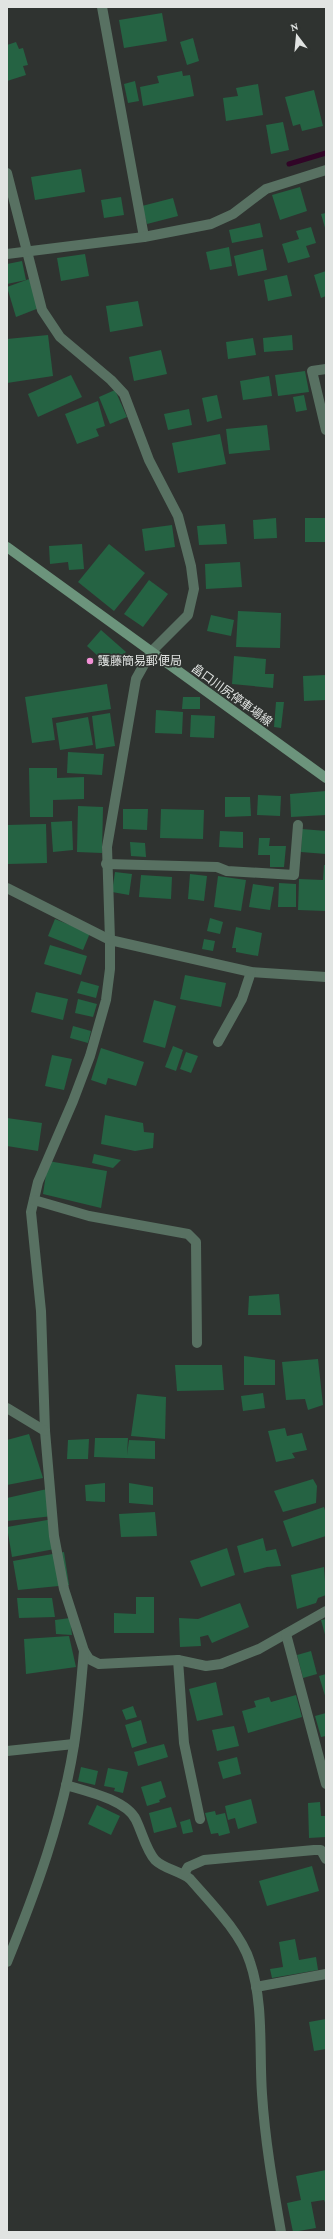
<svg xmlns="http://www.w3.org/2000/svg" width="333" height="2239" font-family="'Crimson Pro','Noto Sans JP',serif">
<rect width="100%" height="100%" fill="#2f3330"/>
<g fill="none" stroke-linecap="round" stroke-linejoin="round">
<polyline stroke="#310527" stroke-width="5" points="289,164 326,153"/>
</g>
<g fill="#256343">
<polygon points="162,13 167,41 124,48 119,20"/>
<polygon points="193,38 199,61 187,65 180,42"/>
<polygon points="16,42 19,49 23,48 28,65 23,66 26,75 7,81 7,45"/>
<polygon points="182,71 183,76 190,75 194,96 143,106 140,87 159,83 157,76"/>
<polygon points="135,81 139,101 128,103 124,84"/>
<polygon points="258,84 263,115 226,121 223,98 238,96 236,88"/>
<polygon points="314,90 323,126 302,131 300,124 293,126 285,97"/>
<polygon points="283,122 289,150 271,154 266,125"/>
<polygon points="81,169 85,192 35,200 31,177"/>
<polygon points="300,187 307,211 280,220 272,195"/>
<polygon points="121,197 124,215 104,218 101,200"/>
<polygon points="173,198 178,216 147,224 142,206"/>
<polygon points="326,213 326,231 321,214"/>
<polygon points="260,223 263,237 232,243 229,230"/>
<polygon points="311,227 316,243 306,246 310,257 288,263 282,244 299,239 296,231"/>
<polygon points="229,247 232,266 210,270 206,252"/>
<polygon points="263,249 267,270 238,276 234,256"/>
<polygon points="85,254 89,276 61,281 57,258"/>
<polygon points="22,261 26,280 7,284 7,264"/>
<polygon points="326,271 326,296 321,298 314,275"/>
<polygon points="287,275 292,296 268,301 264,280"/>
<polygon points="29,279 39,308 16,317 7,287"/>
<polygon points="138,301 143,326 110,332 106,306"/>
<polygon points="48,335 53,376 7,383 7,339"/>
<polygon points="292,335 293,350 264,352 263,338"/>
<polygon points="253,338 256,355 228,359 226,342"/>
<polygon points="161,350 167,374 134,381 129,357"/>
<polygon points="305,371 309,392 278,396 275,375"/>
<polygon points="71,375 82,397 38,417 28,394"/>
<polygon points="269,376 272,396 243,400 240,381"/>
<polygon points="115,390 127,417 110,424 99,397"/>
<polygon points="217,395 222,418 207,422 202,398"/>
<polygon points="304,395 307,410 296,412 293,397"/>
<polygon points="98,401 105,426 96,429 99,436 77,444 65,414"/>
<polygon points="189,409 192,425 168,430 164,414"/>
<polygon points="267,425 270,450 229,454 226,429"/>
<polygon points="220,434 226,464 178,473 172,443"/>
<polygon points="276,518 277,538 254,539 253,520"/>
<rect x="305" y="518" width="21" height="24"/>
<polygon points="225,524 227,544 199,545 197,526"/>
<polygon points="172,525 175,547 145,551 142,529"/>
<polygon points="82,544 84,569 69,570 68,562 50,564 49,546"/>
<polygon points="109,544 145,573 114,611 78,582"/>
<polygon points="240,562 242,587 206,589 205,564"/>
<polygon points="149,580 168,594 143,627 124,614"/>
<polygon points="238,611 281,613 280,648 236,647"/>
<polygon points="211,615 234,620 231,636 207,631"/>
<polygon points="101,630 126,652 111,668 87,646"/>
<polygon points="234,656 266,659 265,674 274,674 273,688 232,684"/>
<polygon points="326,675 326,700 304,701 303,676"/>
<polygon points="107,684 111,709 52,718 55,740 32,743 25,697"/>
<polygon points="183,697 200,697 200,709 182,709"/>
<polygon points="276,702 284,702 281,728 274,727"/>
<polygon points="156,710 183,712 182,734 155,733"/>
<polygon points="110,713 115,746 96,749 92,716"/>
<polygon points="191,715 215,716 214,738 190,737"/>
<polygon points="88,717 93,745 60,750 56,723"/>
<polygon points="68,752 104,754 102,775 67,773"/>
<polygon points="29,768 57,768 57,778 84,777 84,799 53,800 53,817 30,817"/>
<polygon points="326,791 326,815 291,817 290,794"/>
<polygon points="258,795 281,796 280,816 257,815"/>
<polygon points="225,797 250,797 251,816 225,817"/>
<polygon points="78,806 103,807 102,853 77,852"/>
<polygon points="123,809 148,809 147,830 123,829"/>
<polygon points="161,809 204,810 203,839 160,838"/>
<polygon points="72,821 73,850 53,852 51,822"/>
<polygon points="46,824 47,863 8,864 7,825"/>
<polygon points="302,829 326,831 326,854 301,852"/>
<polygon points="220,831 243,832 243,848 219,847"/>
<polygon points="259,838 270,838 269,846 286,846 284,867 270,867 270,855 258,855"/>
<polygon points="130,842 145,843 146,857 131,856"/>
<polygon points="324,865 326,865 326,911 298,910 299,879 323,880"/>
<polygon points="115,872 132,874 129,895 112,892"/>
<polygon points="190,874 207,876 204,901 188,899"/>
<polygon points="141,875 172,877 171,899 139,897"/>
<polygon points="218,876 246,880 241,911 214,907"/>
<polygon points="279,883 296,884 296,907 278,907"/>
<polygon points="253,884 274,887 270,910 249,907"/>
<polygon points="210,918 223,922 220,934 207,931"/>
<polygon points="55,919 90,933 83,950 48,936"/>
<polygon points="236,927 262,933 258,956 236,952 236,948 232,948"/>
<polygon points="204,939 215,941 213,951 202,949"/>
<polygon points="50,945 87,956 81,975 44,964"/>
<polygon points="185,975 226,983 221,1007 180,999"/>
<polygon points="81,981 99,986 96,998 77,993"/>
<polygon points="36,992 68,999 63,1020 31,1012"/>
<polygon points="78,999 97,1004 93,1017 75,1013"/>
<polygon points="154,1000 176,1006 165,1048 143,1042"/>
<polygon points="73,1026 91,1031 88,1043 70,1038"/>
<polygon points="173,1046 183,1050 176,1071 165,1067"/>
<polygon points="101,1048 144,1062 136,1086 108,1078 106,1085 91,1080"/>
<polygon points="186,1052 198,1056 191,1073 180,1069"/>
<polygon points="52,1055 72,1059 64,1090 45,1086"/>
<polygon points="105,1115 143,1123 144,1132 154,1133 153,1148 135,1151 101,1144"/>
<polygon points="7,1118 42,1123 38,1151 7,1146"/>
<polygon points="94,1154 121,1160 113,1168 92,1163"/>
<polygon points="48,1161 107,1171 101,1208 43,1194"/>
<polygon points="279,1294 281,1315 248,1315 249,1296"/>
<polygon points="244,1356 275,1360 275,1385 244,1385"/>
<polygon points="318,1359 323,1405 308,1410 305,1399 286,1400 282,1362"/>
<polygon points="175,1365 222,1365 224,1390 177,1391"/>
<polygon points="263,1393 265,1408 243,1411 241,1396"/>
<polygon points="137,1394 166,1397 165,1439 131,1436"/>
<polygon points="285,1428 287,1436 302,1433 307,1450 292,1453 295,1458 276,1462 268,1431"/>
<polygon points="29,1434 43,1478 7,1485 7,1440"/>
<polygon points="95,1438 128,1438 127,1455 129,1440 155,1441 155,1459 94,1457"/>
<polygon points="89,1439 88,1459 67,1459 68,1440"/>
<polygon points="313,1479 317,1486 316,1503 283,1512 274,1491"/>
<polygon points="105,1483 105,1502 86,1501 85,1485"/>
<polygon points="129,1483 153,1487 153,1505 129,1503"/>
<polygon points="47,1489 53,1516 7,1521 7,1498"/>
<polygon points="324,1507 326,1514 326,1536 292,1547 283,1521"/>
<polygon points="155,1512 157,1536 121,1537 119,1514"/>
<polygon points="53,1519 60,1548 12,1557 7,1527"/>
<polygon points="263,1538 266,1551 276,1549 281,1566 267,1567 244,1573 237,1546"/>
<polygon points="227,1548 235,1575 201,1587 190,1561"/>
<polygon points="64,1552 69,1585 18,1590 13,1561"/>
<polygon points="324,1567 326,1595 318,1598 316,1603 297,1609 291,1575"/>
<polygon points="136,1597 154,1597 154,1633 114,1633 114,1613 136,1614"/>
<polygon points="17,1598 52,1598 55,1617 19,1618"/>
<polygon points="240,1603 249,1627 212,1643 208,1635 200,1637 201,1646 180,1647 179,1618 198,1619"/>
<polygon points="70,1618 72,1635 56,1634 55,1620"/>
<polygon points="326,1619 326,1638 321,1620"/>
<polygon points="69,1636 76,1667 26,1674 24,1639"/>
<polygon points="311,1651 317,1674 303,1678 297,1655"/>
<polygon points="326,1674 326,1699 319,1676"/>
<polygon points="216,1682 223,1715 197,1721 189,1689"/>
<polygon points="296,1695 302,1717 248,1733 242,1711 256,1707 254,1701 269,1697 271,1702"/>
<polygon points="133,1706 137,1717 126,1720 122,1710"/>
<polygon points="326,1713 326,1736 321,1737 315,1716"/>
<polygon points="141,1720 147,1743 132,1748 125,1725"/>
<polygon points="234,1726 239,1746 217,1751 212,1730"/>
<polygon points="164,1744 168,1757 138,1766 134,1752"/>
<polygon points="237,1757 241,1774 223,1779 218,1762"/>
<polygon points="81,1767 98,1771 95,1785 78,1781"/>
<polygon points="108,1768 128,1772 123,1793 114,1791 115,1788 104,1786"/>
<polygon points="161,1781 166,1797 159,1800 160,1802 147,1806 141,1787"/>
<polygon points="251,1799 257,1823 238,1829 235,1818 228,1820 225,1806"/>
<polygon points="320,1802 321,1816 326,1816 326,1837 309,1838 308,1803"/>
<polygon points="97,1805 120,1816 111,1835 88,1824"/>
<polygon points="171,1807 177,1827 154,1833 149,1813"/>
<polygon points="215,1811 216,1815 225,1813 230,1833 219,1836 218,1833 211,1834 205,1813"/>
<polygon points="190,1819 193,1832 183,1834 180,1822"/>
<polygon points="312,1866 319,1891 267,1906 259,1881"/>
<polygon points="295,1939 299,1960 316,1957 318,1970 272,1978 270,1969 283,1967 279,1942"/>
<polygon points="326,2019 326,2049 314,2051 309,2022"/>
<polygon points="326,2170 326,2205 324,2200 311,2202 316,2228 293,2232 287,2203 301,2200 296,2176"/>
</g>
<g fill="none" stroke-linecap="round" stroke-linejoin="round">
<polyline stroke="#587162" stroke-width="10" points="102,7 144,237"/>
<g stroke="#587162" stroke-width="10">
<polyline points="7,173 42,310 60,337 111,380 124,394 149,460 178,516 191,566 194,589 188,615 151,652 136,679 107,847 110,940 110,969 106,1000 90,1056 73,1101 38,1182 31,1212 41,1311 45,1431 54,1536 64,1589 84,1651 89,1659 99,1664 178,1660 206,1666 221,1664 259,1649 326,1611"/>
<polyline points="7,254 144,237 211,224 233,214 266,189 326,170"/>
<polyline points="326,369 312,371 326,430"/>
<polyline points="106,864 217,867 227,871 294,875 298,825"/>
<polyline points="7,888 110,940 251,972 326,977"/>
<polyline points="218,1042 242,999 251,972"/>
<polyline points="34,1200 89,1216 188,1234 196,1242 197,1343"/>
<polyline points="7,1408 45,1431"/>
<polyline points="286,1634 326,1784"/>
<polyline points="178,1660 184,1743 200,1819"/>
<polyline points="7,1751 74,1744"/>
<path d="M 66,1785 C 86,1791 127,1800 136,1820 C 142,1832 146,1850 155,1860 C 164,1869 180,1871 190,1879 C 210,1902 241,1933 250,1962 C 264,2003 259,2051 262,2094 C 265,2141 273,2186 281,2232"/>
<polyline points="184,1874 188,1867 204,1860 314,1850 321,1850 326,1859"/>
<path d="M 7,1962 C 36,1891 62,1820 74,1745 C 79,1714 81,1682 84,1651"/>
<polyline points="256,1987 326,1974"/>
</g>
<polyline stroke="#6c947c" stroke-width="10" points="7,547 326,778"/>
</g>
<circle fill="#f391d5" stroke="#2f3330" stroke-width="1.5" cx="90" cy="661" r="4"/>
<g text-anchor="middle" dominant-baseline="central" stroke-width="3.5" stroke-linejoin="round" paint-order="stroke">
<g font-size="12" fill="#e1e4e2" stroke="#2f3330" text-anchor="start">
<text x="98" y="661">護藤簡易郵便局</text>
</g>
<g font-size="12" fill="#e1e4e2" stroke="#2f3330">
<text transform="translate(232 695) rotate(36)">畠口川尻停車場線</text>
</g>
</g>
<rect width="333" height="2239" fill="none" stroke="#e1e4e2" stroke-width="16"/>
<g transform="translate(297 36) rotate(344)" stroke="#2f3330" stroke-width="3" paint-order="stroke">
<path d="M0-3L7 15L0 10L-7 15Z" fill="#e1e4e2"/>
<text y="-6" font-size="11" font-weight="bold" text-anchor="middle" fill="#e1e4e2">N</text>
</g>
</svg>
